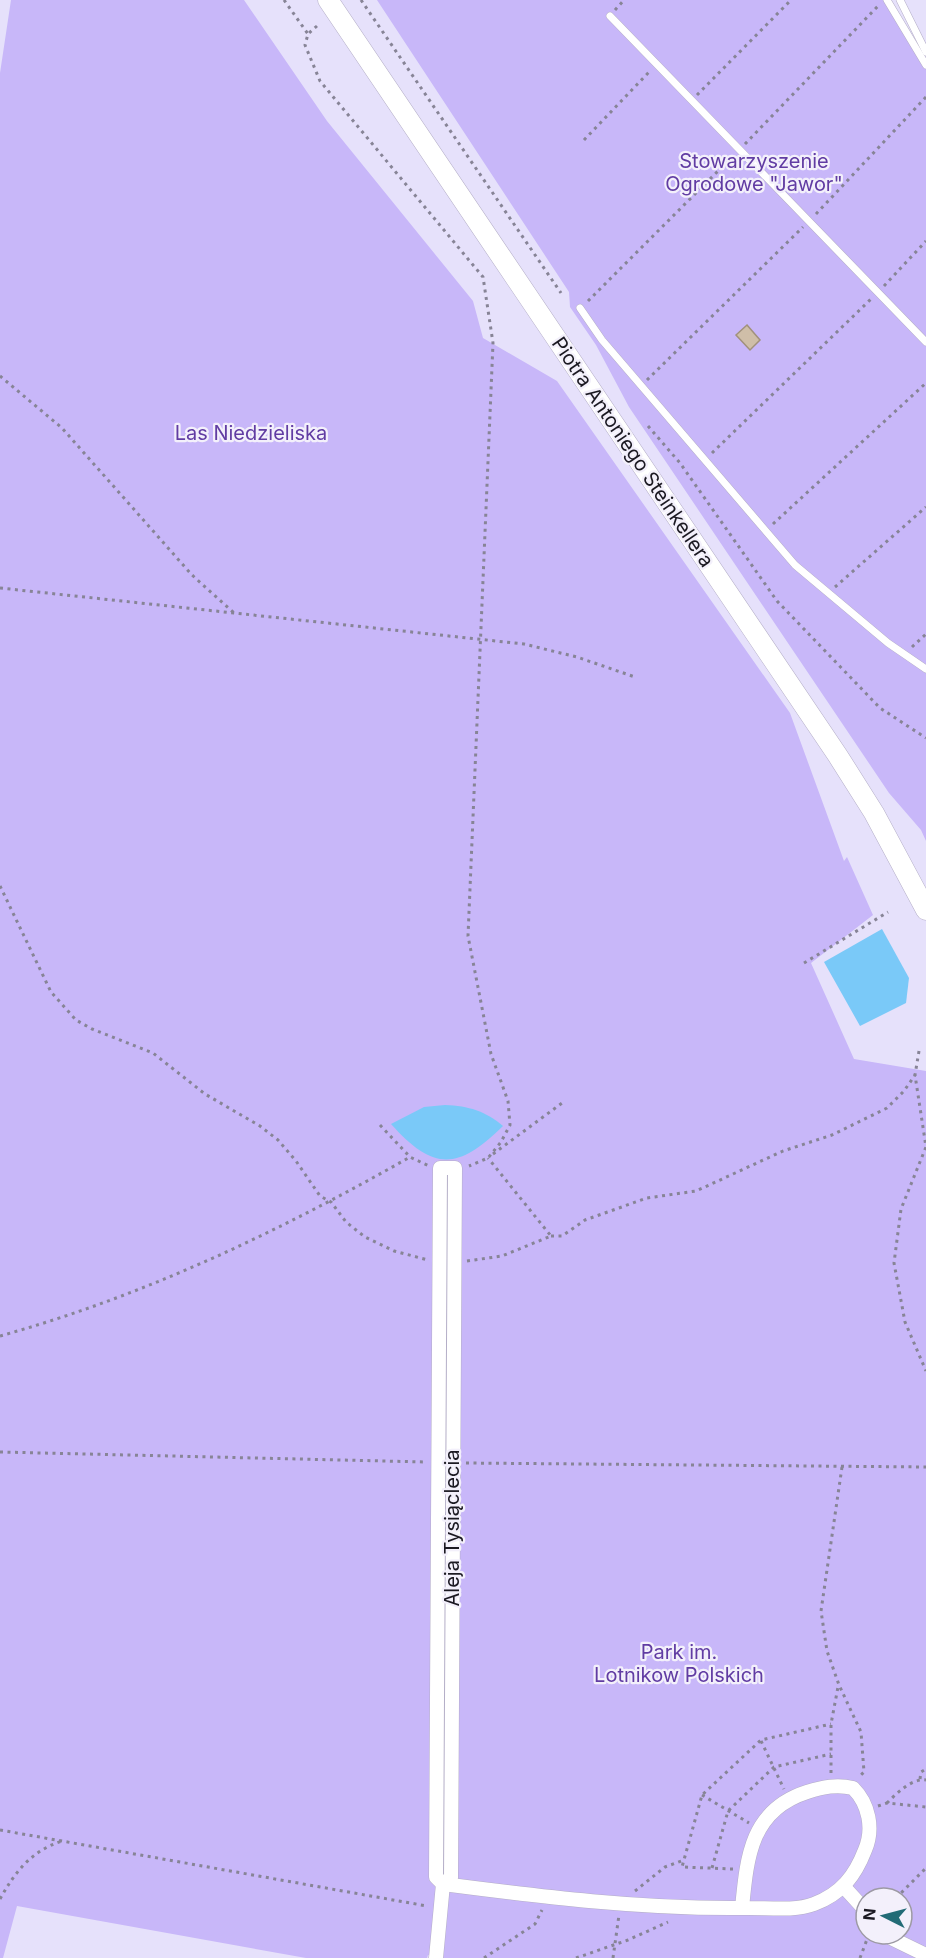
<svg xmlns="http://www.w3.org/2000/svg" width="926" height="1958" font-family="Inter,sans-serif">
<rect width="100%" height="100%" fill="#e6e1fb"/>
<g fill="#c8b7f9" fill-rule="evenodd">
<path d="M 11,0 L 244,0 L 327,121 L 473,301 L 483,338 L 557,381 L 790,713 L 844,861 L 847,857 L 873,915 L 811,963 L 854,1059 L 926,1071 L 926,1958 L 439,1958 L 428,1955 L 427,1958 L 306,1958 L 17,1906 L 3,1958 L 0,1958 L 0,73 ZM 866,1898 L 902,1898 L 902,1934 L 866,1934 Z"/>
<polygon points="377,0 891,0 926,61 926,841 921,830 889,793 629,407 596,345 570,307 569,292"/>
</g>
<g fill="#7ac9f8">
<polygon points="882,929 909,978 906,1003 860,1026 824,962"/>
<path d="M 445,1105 C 469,1106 485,1111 503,1126 C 458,1170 434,1172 391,1124 L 424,1107 Z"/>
</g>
<polygon fill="#cfbea8" stroke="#a1917c" stroke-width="1.5" points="747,325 760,340 750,350 736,335"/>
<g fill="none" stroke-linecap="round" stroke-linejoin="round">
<defs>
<g id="lane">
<polyline points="887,0 926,65"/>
<polyline points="900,0 926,52"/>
<polyline points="610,16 926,342"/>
<polyline points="580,308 602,340 795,565 888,643 926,669"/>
</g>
<g id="street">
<path d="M 443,1884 C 543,1897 641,1909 742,1908 C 764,1907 793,1912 814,1904 C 841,1894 855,1876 865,1850 C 874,1829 869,1804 853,1788 C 837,1784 823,1787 807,1792 C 751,1810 747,1856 742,1908"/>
<polyline points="845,1888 866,1911"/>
<polyline points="891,1938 926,1955"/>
<polyline points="436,1958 443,1884 451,1878 455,1168 440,1168 436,1877 443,1884"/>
</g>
<polyline id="secondary" points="328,0 838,756 874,813 926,910"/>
</defs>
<use href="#lane" stroke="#b4aec7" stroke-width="8"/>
<use href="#street" stroke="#b4aec7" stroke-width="15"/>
<use href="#secondary" stroke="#b4aec7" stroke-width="21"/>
<g stroke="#878496" stroke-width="3" stroke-dasharray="3 4.5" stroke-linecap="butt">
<polyline points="284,0 308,34"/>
<polyline points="361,0 561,293"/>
<polyline points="615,10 624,0"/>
<polyline points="317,26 308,34 305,45 320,81 483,277 493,343 468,936 491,1054 508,1101 510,1125 501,1142 488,1158 469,1166"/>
<polyline points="697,95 791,0"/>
<polyline points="584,140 650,71"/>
<polyline points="745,144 878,6"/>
<polyline points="816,214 926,97"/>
<polyline points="884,286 926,241"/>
<polyline points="588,301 732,157"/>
<polyline points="0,376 62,428 192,575 234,613"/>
<polyline points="647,380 803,227"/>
<polyline points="648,426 680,463 777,601 880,708 926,738"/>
<polyline points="712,453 871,299"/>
<polyline points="773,524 926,383"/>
<polyline points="835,587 926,507"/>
<polyline points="0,588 524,644 577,657 635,677"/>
<polyline points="912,647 926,634"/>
<polyline points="0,886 51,992 76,1020 92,1029 153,1053 205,1094 260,1126 278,1140 296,1161 320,1196 331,1202 346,1222 365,1237 394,1251 428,1260"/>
<polyline points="804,963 888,912"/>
<polyline points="919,1051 915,1075 926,1147 901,1209 894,1263 905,1322 926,1371"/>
<polyline points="380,1125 410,1157 429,1166"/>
<polyline points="493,1154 562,1103"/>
<polyline points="551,1236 562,1236 585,1220 647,1198 696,1191 783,1151 832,1135 887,1108 904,1091 915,1075"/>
<polyline points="467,1261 502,1256 551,1236 488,1158"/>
<path d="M 0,1336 C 144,1296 280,1231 410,1157"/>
<polyline points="0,1452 426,1462"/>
<polyline points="466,1463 926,1467"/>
<polyline points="842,1467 821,1611 827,1651 839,1685 861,1732 864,1772 860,1776"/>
<polyline points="761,1741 784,1789"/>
<polyline points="831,1773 831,1724 838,1687"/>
<polyline points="920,1779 921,1772 926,1769"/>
<polyline points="702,1795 749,1823"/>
<path d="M 887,1803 C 897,1793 912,1778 926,1780"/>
<polyline points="878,1806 887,1803 926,1807"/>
<polyline points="0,1830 427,1906"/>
<polyline points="712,1868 728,1811 774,1767 831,1754"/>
<polyline points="733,1869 682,1867 702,1795 761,1740 831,1724"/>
<polyline points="635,1891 665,1867 684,1860"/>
<polyline points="896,1898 926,1868"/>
<path d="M 0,1899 C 15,1872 31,1851 62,1841"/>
<polyline points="484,1958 535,1924 542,1910"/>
<polyline points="576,1958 628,1940 668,1922"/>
<polyline points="613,1958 619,1915"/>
<polyline points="860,1958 869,1934"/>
</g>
<use href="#lane" stroke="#fff" stroke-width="7"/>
<use href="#street" stroke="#fff" stroke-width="14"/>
<use href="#secondary" stroke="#fff" stroke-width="20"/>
</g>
<g text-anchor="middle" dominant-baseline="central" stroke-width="4.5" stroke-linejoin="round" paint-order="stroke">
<g font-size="20" fill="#613ca3" stroke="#f3f0fb">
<text x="754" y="161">Stowarzyszenie<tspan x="754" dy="23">Ogrodowe "Jawor"</tspan></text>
<text x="251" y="433">Las Niedzieliska</text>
<text x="679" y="1652">Park im.<tspan x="679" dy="23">Lotnikow Polskich</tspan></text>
</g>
<g font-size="20" fill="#1b1922" stroke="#f3f0fb">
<text transform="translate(633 452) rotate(56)">Piotra Antoniego Steinkellera</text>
<text transform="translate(452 1528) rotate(-90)">Aleja Tysiąclecia</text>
</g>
</g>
<g transform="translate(884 1916) rotate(276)"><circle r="28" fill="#f3f0fb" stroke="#9d9aa4" stroke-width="1.5"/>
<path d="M0-4.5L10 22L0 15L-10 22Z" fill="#226b76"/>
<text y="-9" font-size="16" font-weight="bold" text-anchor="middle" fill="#1b1922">N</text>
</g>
</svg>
